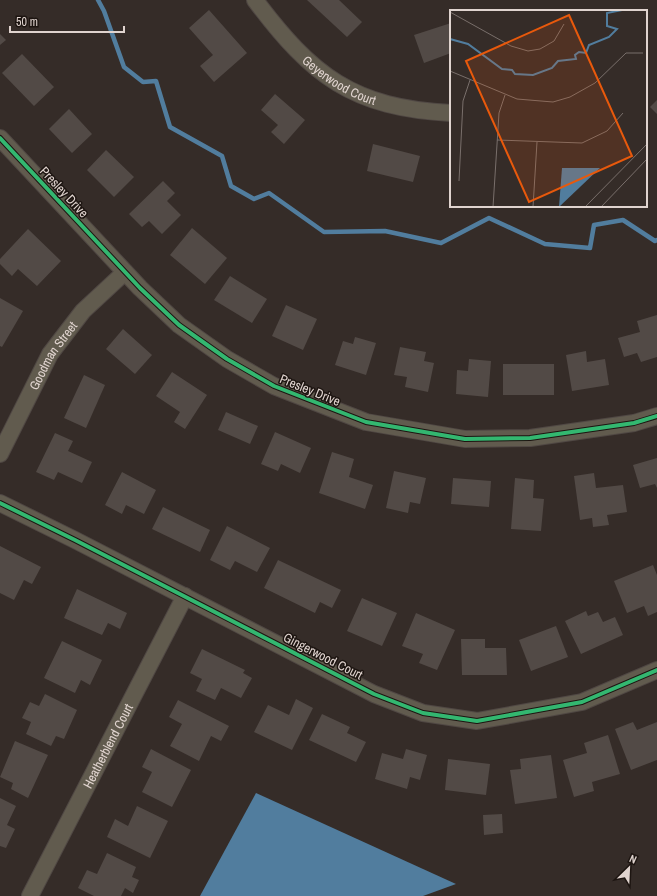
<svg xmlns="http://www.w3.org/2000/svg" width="657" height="896" font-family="'Archivo Narrow',sans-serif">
<rect width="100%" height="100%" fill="#352c28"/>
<polygon fill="#517d9e" points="256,793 456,884 423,896 200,896"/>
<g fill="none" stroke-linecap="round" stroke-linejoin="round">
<polyline stroke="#517d9e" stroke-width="4.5" points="98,0 104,11 124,67 143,82 156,81 170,127 222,156 231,186 254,199 269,193 324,232 385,231 441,243 489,218 545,244 590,248 594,225 623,220 655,241 657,240"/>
</g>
<g fill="#524a46">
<polygon points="307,0 339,0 362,22 347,37"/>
<polygon points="209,10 247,53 214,82 200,66 213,55 189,28"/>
<polygon points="451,23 451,53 424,63 414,35"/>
<polygon points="0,34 6,40 0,45"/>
<polygon points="22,54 54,87 34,106 2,73"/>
<polygon points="275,94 305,120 284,144 271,132 278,125 261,110"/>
<polygon points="657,100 657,114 650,107"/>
<polygon points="69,109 92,134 72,153 49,129"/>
<polygon points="373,144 420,156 413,182 367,171"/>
<polygon points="106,150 134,177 114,197 87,170"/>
<polygon points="163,181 175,193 167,201 181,215 162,234 149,221 142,227 129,214"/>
<polygon points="192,228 227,258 205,284 170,255"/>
<polygon points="28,229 61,261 37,286 18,269 12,276 0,264 0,259"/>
<polygon points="230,276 267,299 252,323 214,300"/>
<polygon points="0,298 23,311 2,347 0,346"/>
<polygon points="286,305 317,319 303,350 272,336"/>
<polygon points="657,315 657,357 641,362 637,353 624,357 618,338 640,332 637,321"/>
<polygon points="123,329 152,355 135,374 106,349"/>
<polygon points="355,337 376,343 366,375 335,365 343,341 353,344"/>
<polygon points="400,347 426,352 424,361 434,363 428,392 405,387 407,377 394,375"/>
<polygon points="586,351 587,362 605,359 609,385 572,391 566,355"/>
<polygon points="469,359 491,361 488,397 456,394 457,370 468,371"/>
<rect x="503" y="364" width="51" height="31"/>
<polygon points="172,372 207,395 185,429 174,422 180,412 156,396"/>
<polygon points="84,375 105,385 86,428 64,418"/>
<polygon points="226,412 258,426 250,444 218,430"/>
<polygon points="275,432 311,448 300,473 281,464 278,471 261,464"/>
<polygon points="55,433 73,441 68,451 92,462 82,483 58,472 54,480 36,472"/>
<polygon points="332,452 354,459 349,477 373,485 365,509 319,493"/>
<polygon points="657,458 657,488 655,484 640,488 633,465"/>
<polygon points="394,471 426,478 420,504 410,502 408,513 386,508"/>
<polygon points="122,472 156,490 144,514 126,505 122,514 105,505"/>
<polygon points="594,473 596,488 623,485 627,512 607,515 609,525 593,527 592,518 580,520 574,476"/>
<polygon points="453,478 491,481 489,507 451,504"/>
<polygon points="515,478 534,480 533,498 544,499 541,531 511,529"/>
<polygon points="163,507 210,530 200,552 152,529"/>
<polygon points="227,526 270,548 257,572 235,561 230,570 210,560"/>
<polygon points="0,546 41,567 32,584 24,580 14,600 0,593"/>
<polygon points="278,560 341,590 332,608 320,602 315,613 264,588"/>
<polygon points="653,565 657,575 657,612 648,616 644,606 627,613 614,581"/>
<polygon points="77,589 127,613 120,629 108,623 102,635 64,618"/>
<polygon points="362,598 397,613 382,646 347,631"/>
<polygon points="586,611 588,616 598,612 603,622 615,617 623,635 581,654 565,621"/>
<polygon points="416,613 455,630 437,670 419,663 423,654 402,646"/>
<polygon points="556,626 568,657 531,671 519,640"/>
<polygon points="461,639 485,639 485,648 506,648 507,675 462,675"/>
<polygon points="62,641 102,660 90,685 81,680 75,693 44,678"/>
<polygon points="202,649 245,670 243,673 252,678 241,698 221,688 215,700 196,691 202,679 190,673"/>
<polygon points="45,694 77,710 64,739 56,736 51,746 26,734 31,722 22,718 30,702 39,706"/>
<polygon points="296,699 313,708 292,750 254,732 268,705 289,715"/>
<polygon points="178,700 229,726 221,741 211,736 199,761 170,746 182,724 169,717"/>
<polygon points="322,714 350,727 347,733 366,742 356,762 309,740"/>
<polygon points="633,722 637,730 657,722 657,760 631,770 615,729"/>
<polygon points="608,735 620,774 592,782 594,791 574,797 563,760 587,753 584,743"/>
<polygon points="15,741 48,755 28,798 11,789 13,783 0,777"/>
<polygon points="151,749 191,770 172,807 142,792 152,772 142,767"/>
<polygon points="406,749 427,755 420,780 410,777 407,789 375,779 382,753 403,759"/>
<polygon points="551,755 557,798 515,804 510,770 521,769 520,759"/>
<polygon points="448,759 490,764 486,795 445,790"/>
<polygon points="0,798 16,806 7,825 15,829 6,848 0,846"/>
<polygon points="137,806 168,821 150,858 107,837 115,819 128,826"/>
<polygon points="502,814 503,833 484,835 483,815"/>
<polygon points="107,853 136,867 132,877 139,880 133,893 125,888 121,896 94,896 78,888 87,870 97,874"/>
</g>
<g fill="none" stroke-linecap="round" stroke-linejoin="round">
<defs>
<g id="minor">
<path id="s1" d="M 255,0 C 312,76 353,108 451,113"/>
<polyline points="0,138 140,288 179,325 227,359 274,386 366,422 465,439 530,438 634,423 657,416"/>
<path id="s2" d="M 0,454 L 50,354 L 83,311 L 125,272"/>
<polyline points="0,503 75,540 374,694 423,713 477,721 582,702 657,670"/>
<path id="s3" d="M 30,896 L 185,596"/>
</g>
</defs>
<use href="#minor" stroke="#504844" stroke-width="18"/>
<use href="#minor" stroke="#615b4e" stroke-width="16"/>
<defs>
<g id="cycleway">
<polyline points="0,138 140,288 179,325 227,359 274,386 366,422 465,439 530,438 634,423 657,416"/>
<polyline points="0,503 75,540 374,694 423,713 477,721 582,702 657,670"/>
</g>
</defs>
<use href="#cycleway" stroke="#1d1511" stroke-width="6"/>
<use href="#cycleway" stroke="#33b770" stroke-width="4"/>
</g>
<g text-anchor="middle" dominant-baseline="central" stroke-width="3" stroke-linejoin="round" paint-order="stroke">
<g font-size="13" fill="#e0d4cf" stroke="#1d1511">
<text stroke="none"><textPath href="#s1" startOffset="118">Geyerwood Court</textPath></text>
<text transform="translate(64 192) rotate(47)">Presley Drive</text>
<text stroke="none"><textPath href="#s2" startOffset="112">Goodman Street</textPath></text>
<text transform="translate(310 390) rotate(22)">Presley Drive</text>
<text transform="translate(323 656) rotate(27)">Gingerwood Court</text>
<text stroke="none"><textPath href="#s3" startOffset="169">Heatherblend Court</textPath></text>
</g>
</g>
<g transform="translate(450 10)">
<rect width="197" height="197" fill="#352c28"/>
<path d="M 112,158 L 150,158 L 109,197 Z" fill="#517d9e"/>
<path fill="none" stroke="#517d9e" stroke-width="2" d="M 0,29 L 18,34 L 52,59 L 62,60 L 65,64 L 83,65 L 102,58 L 108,51 L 126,49 L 125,45 L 129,42 L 136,43 L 139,35 L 159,27 L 167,19 L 157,16 L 157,3 L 172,0"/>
<path fill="none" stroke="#796f6b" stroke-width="1" d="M 0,2 L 61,36 L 78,41 L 90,39 L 104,31 L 114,14M 0,61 L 67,89 L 103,92 L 120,87 L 145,73 L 176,43 L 193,43M 47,130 L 132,133 L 157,121 L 173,103M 9,171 L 13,91 L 20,70M 43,197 L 49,103 L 55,85M 83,197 L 87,132M 135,197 L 197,134M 151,197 L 197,149"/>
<path fill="#e8590c" fill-opacity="0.15" stroke="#e8590c" stroke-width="2" d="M 119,5 L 182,146 L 79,192 L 16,51 Z"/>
<rect width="197" height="197" fill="none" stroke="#e0d4cf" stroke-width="2"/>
</g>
<g transform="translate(629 868) rotate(24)" stroke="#1d1511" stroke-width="3" paint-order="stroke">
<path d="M0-3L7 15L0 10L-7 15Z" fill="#e0d4cf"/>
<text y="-6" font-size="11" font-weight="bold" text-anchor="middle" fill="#e0d4cf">N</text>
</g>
<path d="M10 26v6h114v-6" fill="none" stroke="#e0d4cf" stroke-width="2"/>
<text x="16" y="26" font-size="12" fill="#e0d4cf" stroke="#1d1511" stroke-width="3" paint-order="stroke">50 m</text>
</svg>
